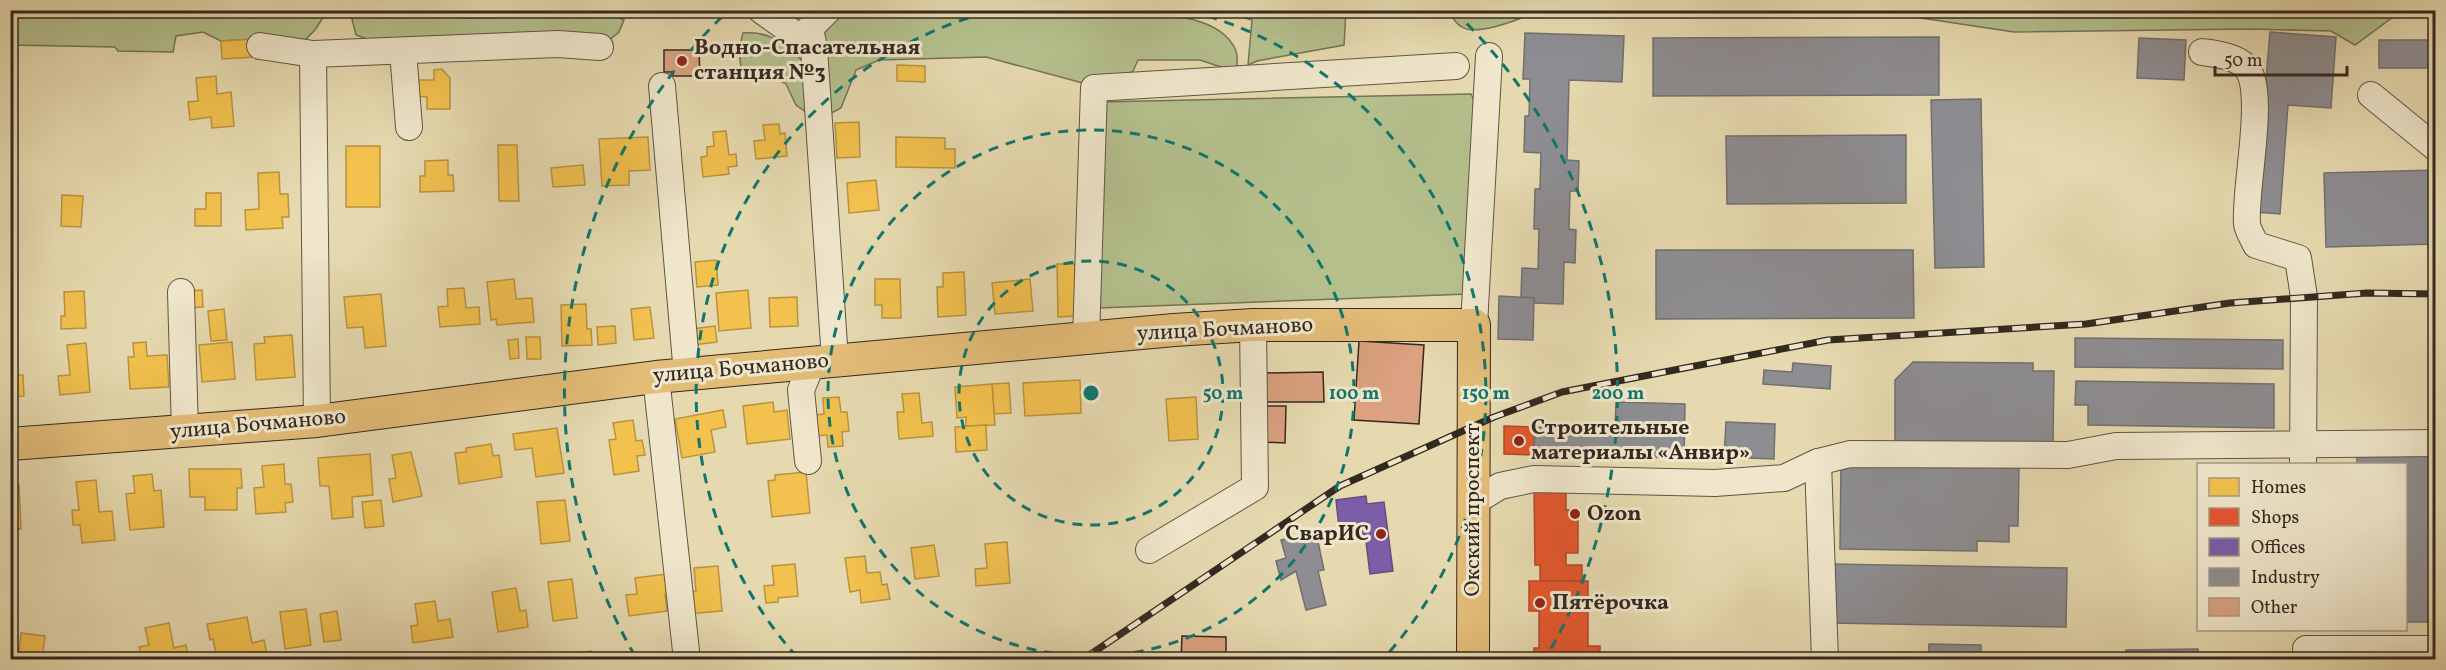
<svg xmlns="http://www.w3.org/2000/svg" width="2446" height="670" font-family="Vollkorn,serif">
<rect width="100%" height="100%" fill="#e6d9af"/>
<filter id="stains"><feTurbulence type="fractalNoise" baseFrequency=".00333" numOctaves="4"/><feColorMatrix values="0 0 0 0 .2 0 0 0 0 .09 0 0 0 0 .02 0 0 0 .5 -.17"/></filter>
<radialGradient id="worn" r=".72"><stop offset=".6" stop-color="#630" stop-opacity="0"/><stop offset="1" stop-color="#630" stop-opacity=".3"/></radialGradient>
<g fill="#b4bf8c" stroke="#747456" stroke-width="1.5">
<polygon points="323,10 324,16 315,30 302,43 257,39 221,41 203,32 176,36 173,52 118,51 115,47 11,45 11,11"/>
<path d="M 1064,10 C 1108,18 1216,0 1236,51 C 1238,57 1237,64 1237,70 L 1227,69 L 1200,60 L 1138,60 L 1133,71 L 1114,83 L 1090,85 L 986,57 L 879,60 L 856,70 L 841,108 L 824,117 L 806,112 L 796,105 L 786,84 L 765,72 L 742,77 L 739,50 L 743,33 C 771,30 786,46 805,63 L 818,21 L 784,13 L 782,11 Z"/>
<path d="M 1454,10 L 2401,10 L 2401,11 L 2355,45 L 2331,31 L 2251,29 L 2014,32 L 1901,15 L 1530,14 C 1516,21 1475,36 1462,27 C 1458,25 1455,21 1452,17 Z"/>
<polygon points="350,11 426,11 429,13 466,18 613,15 624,20 619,32 606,43 378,43 356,35"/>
<polygon points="1220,11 1346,11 1344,45 1257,61 1248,65 1252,20"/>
<polygon points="1471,94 1479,111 1468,294 1098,308 1100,102"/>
</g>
<g fill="#f2c14e" stroke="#b99340" stroke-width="1.5">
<polygon points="257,39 258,57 222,59 221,41"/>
<polygon points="897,65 925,66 925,82 897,81"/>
<polygon points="442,69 450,78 450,109 427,109 427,97 412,96 412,80 434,80 434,70"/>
<polygon points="216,76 217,94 231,92 234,126 212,128 211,117 190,120 188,102 198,101 196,78"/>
<polygon points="859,122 860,157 837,158 835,123"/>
<polygon points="779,124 780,134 785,133 787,156 756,159 754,141 765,140 763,125"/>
<polygon points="726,131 729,155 736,154 737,166 728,167 729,174 703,177 701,157 707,156 707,147 714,146 713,132"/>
<polygon points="648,137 650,170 629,171 629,185 602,186 599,139"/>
<polygon points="896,137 945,138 945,149 955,149 955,168 896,167"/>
<polygon points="498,145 517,145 519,201 499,201"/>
<rect x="346" y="146" width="34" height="61"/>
<polygon points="448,160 448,175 453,175 454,191 420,192 420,176 425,176 425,161"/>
<polygon points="583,165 585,185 553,187 551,168"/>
<polygon points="279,172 280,194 288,194 289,217 282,217 283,228 246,230 245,210 259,209 258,173"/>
<polygon points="876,180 879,210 849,213 847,183"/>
<polygon points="206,193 221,193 221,226 195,226 195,209 206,209"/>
<polygon points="62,195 83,196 81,227 61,226"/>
<polygon points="10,196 15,196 16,231 10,231"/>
<polygon points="716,260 718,285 697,287 695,262"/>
<polygon points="1057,264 1075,264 1076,316 1058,317"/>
<polygon points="964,272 966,315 938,317 937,287 943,287 943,273"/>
<polygon points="514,279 516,299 532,298 534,322 497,325 496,319 491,320 487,282"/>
<polygon points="875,279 900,279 901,318 882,318 882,305 875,305"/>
<polygon points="1030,279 1033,311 995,314 992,283"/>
<polygon points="464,288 466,308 479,307 480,324 440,327 438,307 448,306 447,289"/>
<polygon points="202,290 203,307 187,308 186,291"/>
<polygon points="748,290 751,328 719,331 716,293"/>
<polygon points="84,291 86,328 61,329 61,316 65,316 64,292"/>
<polygon points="381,294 386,346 365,348 363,327 347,328 344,297"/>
<polygon points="797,297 798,326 770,327 769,298"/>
<polygon points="586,304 587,329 591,329 592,345 562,346 561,305"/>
<polygon points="650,307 654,338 634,340 631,309"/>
<polygon points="224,309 227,340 211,341 208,311"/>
<polygon points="615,326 616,343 598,345 597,327"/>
<polygon points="715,326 717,342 693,345 691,329"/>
<polygon points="292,335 295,377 256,380 254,344 265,343 264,337"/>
<polygon points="526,337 540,337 541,359 527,359"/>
<polygon points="518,339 519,358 510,359 508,340"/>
<polygon points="146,342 147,356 167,355 169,387 130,389 128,357 134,357 133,343"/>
<polygon points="232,342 235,379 202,382 199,345"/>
<polygon points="86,343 90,392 60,395 58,376 70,375 67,345"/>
<polygon points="10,353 12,375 23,375 24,396 10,397"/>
<polygon points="1080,380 1081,413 1025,416 1023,383"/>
<polygon points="1009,383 1011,413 994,414 992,384"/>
<polygon points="992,384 995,425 966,426 966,417 957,418 955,387"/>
<polygon points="919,393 922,423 932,422 933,436 899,439 897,412 904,412 902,394"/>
<polygon points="839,397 841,412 847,412 849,431 842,432 843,446 828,447 827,435 816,436 814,415 824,414 823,398"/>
<polygon points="1196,397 1198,439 1169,441 1166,399"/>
<polygon points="773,402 774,412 787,410 790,439 747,444 743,406"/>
<polygon points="723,410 726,427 711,430 715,452 682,458 675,419"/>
<polygon points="633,420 636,441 642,440 645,455 637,456 639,471 614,475 609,440 616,439 613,423"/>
<polygon points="986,425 987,450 956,452 955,427"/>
<polygon points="557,428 564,473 536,477 532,448 515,450 513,434"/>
<polygon points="491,444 493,456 499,455 502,477 459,484 455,453 466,452 466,448"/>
<polygon points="411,452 422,496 393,502 389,479 396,478 392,455"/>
<polygon points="370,454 373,495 352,497 353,517 332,519 329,486 320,486 318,458"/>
<polygon points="284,464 285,484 291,484 293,502 285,503 286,512 256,514 254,488 264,487 262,466"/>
<polygon points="189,469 241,469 242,488 237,488 237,510 205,510 205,497 190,497"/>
<polygon points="806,472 810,513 772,517 768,481 775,480 775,475"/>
<polygon points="152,474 154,491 161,490 164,527 130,530 126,494 135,493 133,476"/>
<polygon points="96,480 99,512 112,511 115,540 82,543 80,525 73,525 72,510 79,510 76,482"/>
<polygon points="19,485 21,529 10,530 10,486"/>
<polygon points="381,500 384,526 365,528 362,502"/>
<polygon points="565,500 570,541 541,544 537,502"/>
<polygon points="1007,542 1010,583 976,586 975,569 987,568 985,544"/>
<polygon points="934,545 939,576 915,579 911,548"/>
<polygon points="865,556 867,573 880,572 882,585 887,584 890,599 861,603 860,590 850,592 845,558"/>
<polygon points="795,564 798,596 778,598 778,602 766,603 764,586 774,585 772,566"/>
<polygon points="718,566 722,611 686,614 684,592 696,591 694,568"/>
<polygon points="667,574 670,593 665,594 667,611 629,616 626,595 637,594 635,578"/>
<polygon points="572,579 577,618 553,621 548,582"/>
<polygon points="516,588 520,611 526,610 528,627 498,632 492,592"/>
<polygon points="435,601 438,621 450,619 453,637 413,643 411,626 418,625 415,604"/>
<polygon points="306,609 311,645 285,649 280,612"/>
<polygon points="337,611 341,640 324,642 320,614"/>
<polygon points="247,617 252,643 264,640 268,659 234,660 233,655 217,658 213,639 210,640 207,624"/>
<polygon points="169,623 174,648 186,645 189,660 142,660 139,647 149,645 145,628"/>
<polygon points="21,633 45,636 42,660 18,660"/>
<polygon points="591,651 593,660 557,660 557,656"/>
</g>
<g fill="#e4572e" stroke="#af492a" stroke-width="1.5">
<polygon points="1504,426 1535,427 1534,455 1504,454"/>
<polygon points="1534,488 1566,489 1566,510 1578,510 1578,553 1566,553 1566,565 1582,565 1582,581 1540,581 1540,565 1535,565"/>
<polygon points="1529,581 1588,581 1588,646 1600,646 1600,660 1534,660 1534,648 1539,648 1539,611 1529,611"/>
</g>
<polygon fill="#7b5ea7" stroke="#654e7f" stroke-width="1.5" points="1366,496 1367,504 1384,502 1393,571 1370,574 1365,534 1340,537 1336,500"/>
<g fill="#8d8d92" stroke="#726f70" stroke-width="1.5">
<polygon points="2270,32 2336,37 2331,108 2288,105 2280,214 2255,212"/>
<polygon points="1525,33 1624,36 1622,82 1569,80 1567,160 1579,161 1578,191 1570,191 1569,229 1576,230 1575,263 1564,262 1563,304 1534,303 1534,298 1521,297 1522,268 1538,269 1539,229 1534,229 1535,189 1540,189 1541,153 1524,152 1525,116 1529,116 1530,79 1523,79"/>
<polygon points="1939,37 1939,95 1653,96 1653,38"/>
<polygon points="2139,38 2186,40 2184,80 2137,78"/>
<rect x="2379" y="40" width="57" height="28"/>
<polygon points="1981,99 1984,267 1935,268 1931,100"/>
<polygon points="1906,135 1906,203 1727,204 1726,136"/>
<polygon points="2436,170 2436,244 2326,247 2324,173"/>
<polygon points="1656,250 1913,250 1914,318 1656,319"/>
<polygon points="1499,296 1534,298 1533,340 1498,339"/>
<polygon points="2075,338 2283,340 2283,369 2075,367"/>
<polygon points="1913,362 2033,363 2033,371 2054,371 2053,444 1895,443 1895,380"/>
<polygon points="1793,363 1831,366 1830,389 1763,384 1764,370 1792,372"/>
<polygon points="2076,381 2274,384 2274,428 2088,425 2088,405 2075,405"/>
<polygon points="1616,402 1685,404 1684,458 1534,455 1535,427 1615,429"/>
<polygon points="1726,422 1775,424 1774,459 1724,457"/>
<polygon points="2436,454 2436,622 2406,622 2406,464 2357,464 2357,455"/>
<polygon points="1841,462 2019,465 2018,526 2009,526 2009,542 1977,541 1977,551 1840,549"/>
<polygon points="1316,532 1324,570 1318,571 1326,605 1306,610 1296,571 1281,580 1276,561 1286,558 1281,540"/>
<polygon points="1829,564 2067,568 2066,627 1828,623"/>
<polygon points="1929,644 1981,645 1981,660 1928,660"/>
<polygon points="2198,649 2198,660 2126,660 2126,650"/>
</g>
<g fill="#dba180" stroke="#332921" stroke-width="1.5">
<polygon points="664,50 699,50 700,76 673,76 673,72 664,72"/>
<polygon points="1359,341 1424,345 1419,424 1354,420"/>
<polygon points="1323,372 1324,402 1263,402 1263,373"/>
<polygon points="1263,406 1286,406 1285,443 1262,442"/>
<polygon points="1182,636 1226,637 1226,660 1181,660"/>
</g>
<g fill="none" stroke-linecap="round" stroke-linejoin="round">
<defs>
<g id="minor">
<polyline points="761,10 814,48 835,360"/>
<polyline points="260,46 313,54"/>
<polyline points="814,48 810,28 828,10"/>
<polyline points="403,51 409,127"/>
<path d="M 2202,52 C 2216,54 2236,56 2246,67 C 2267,90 2244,189 2247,224 C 2248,231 2253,238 2256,245 L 2298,258 L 2304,297 L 2303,464"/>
<polyline points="662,86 687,374"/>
<polyline points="2371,95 2436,148"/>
<polyline points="181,292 185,432"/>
<polyline points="1474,325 1489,56"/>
<polyline points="1086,339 1094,88 1456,66"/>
<polyline points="656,377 687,660"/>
<polyline points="317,421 313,54 558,44 600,47"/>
<polyline points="808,461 801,390 812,363"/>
<polyline points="1818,462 1825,660"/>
<polyline points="1474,502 1500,486 1534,479 1715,483 1784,478 1818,462 1850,454 2068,455 2116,446 2436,443"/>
<polyline points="1149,550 1255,487 1253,325"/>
<polyline points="2306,649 2436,649"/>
</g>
<polyline id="major" points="10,444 317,421 656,377 1174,330 1253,325 1474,325 1473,660"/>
</defs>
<use href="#minor" stroke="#605544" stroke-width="28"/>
<use href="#major" stroke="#332921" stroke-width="34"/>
<use href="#minor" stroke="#efe6cb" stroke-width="26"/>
<use href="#major" stroke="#e3bc78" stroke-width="32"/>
<defs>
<polyline id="rail" points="1082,660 1340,486 1494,417 1562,392 1828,340 2086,324 2230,303 2367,293 2436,294"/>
</defs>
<use href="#rail" stroke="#332921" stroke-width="7"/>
<use href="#rail" stroke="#efe6cb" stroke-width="4.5" stroke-dasharray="14" stroke-linecap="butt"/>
</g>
<g fill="none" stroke="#0f766e" stroke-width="3" stroke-dasharray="10 8">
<circle cx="1091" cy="393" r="132"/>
<circle cx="1091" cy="393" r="263"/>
<path d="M797 657A395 395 0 0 1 992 11M1190 11A395 395 0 0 1 1385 657"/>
<path d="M635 656A527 527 0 0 1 728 11M1454 11A527 527 0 0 1 1547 656"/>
</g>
<g fill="#8f2418" stroke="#efe6cb" stroke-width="2">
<circle cx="682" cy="61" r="6"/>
<circle cx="1519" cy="441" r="6"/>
<circle cx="1575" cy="514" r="6"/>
<circle cx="1381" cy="534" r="6"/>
<circle cx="1540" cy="603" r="6"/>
</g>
<g text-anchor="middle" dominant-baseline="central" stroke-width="6" stroke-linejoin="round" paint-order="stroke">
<g font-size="22" font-weight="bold" fill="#332921" stroke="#efe6cb" text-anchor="start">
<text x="694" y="48">Водно-Спасательная<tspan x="694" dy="25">станция №3</tspan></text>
<text x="1531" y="428">Строительные<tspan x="1531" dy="25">материалы «Анвир»</tspan></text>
<text x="1587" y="514">Ozon</text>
<text x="1369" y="534" text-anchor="end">СварИС</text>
<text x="1552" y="603">Пятёрочка</text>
</g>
<g font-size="22" fill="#332921" stroke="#efe6cb">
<text transform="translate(1225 330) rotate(-3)">улица Бочманово</text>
<text transform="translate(741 369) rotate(-5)">улица Бочманово</text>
<text transform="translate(258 425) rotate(-5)">улица Бочманово</text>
<text transform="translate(1473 510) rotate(-90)">Окский проспект</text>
</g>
</g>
<circle cx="1091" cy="393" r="9" fill="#0f766e" stroke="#efe6cb" stroke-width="3"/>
<g font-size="18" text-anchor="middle" font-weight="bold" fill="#0f766e" stroke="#efe6cb" stroke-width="6" stroke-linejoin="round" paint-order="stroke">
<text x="1223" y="399">50 m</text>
<text x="1354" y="399">100 m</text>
<text x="1486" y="399">150 m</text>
<text x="1618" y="399">200 m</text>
</g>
<rect width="2446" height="670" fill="none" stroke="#e6d9af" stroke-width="36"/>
<rect x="12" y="12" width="2422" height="646" fill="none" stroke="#332921" stroke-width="3"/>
<rect x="18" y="18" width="2410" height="634" fill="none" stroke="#332921" stroke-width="1.5"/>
<rect x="2197" y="463" width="210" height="168" fill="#efe6cb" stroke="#a49a87" stroke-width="1.5"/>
<rect x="2209" y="478" width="30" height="18" fill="#f2c14e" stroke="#a49a87" stroke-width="1.5"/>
<text x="2251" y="493" font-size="18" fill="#332921">Homes</text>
<rect x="2209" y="508" width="30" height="18" fill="#e4572e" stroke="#a49a87" stroke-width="1.5"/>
<text x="2251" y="523" font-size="18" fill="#332921">Shops</text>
<rect x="2209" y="538" width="30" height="18" fill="#7b5ea7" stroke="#a49a87" stroke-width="1.5"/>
<text x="2251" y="553" font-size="18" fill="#332921">Offices</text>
<rect x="2209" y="568" width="30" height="18" fill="#8d8d92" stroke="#a49a87" stroke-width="1.5"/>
<text x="2251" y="583" font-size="18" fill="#332921">Industry</text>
<rect x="2209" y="598" width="30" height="18" fill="#dba180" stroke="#a49a87" stroke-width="1.5"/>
<text x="2251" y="613" font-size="18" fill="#332921">Other</text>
<path d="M2215 66v9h132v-9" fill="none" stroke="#332921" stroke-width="3"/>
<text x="2224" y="66" font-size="18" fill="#332921" stroke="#efe6cb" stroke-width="4.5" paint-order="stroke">50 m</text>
<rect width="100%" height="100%" filter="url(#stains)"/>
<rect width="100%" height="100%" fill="url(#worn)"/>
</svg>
